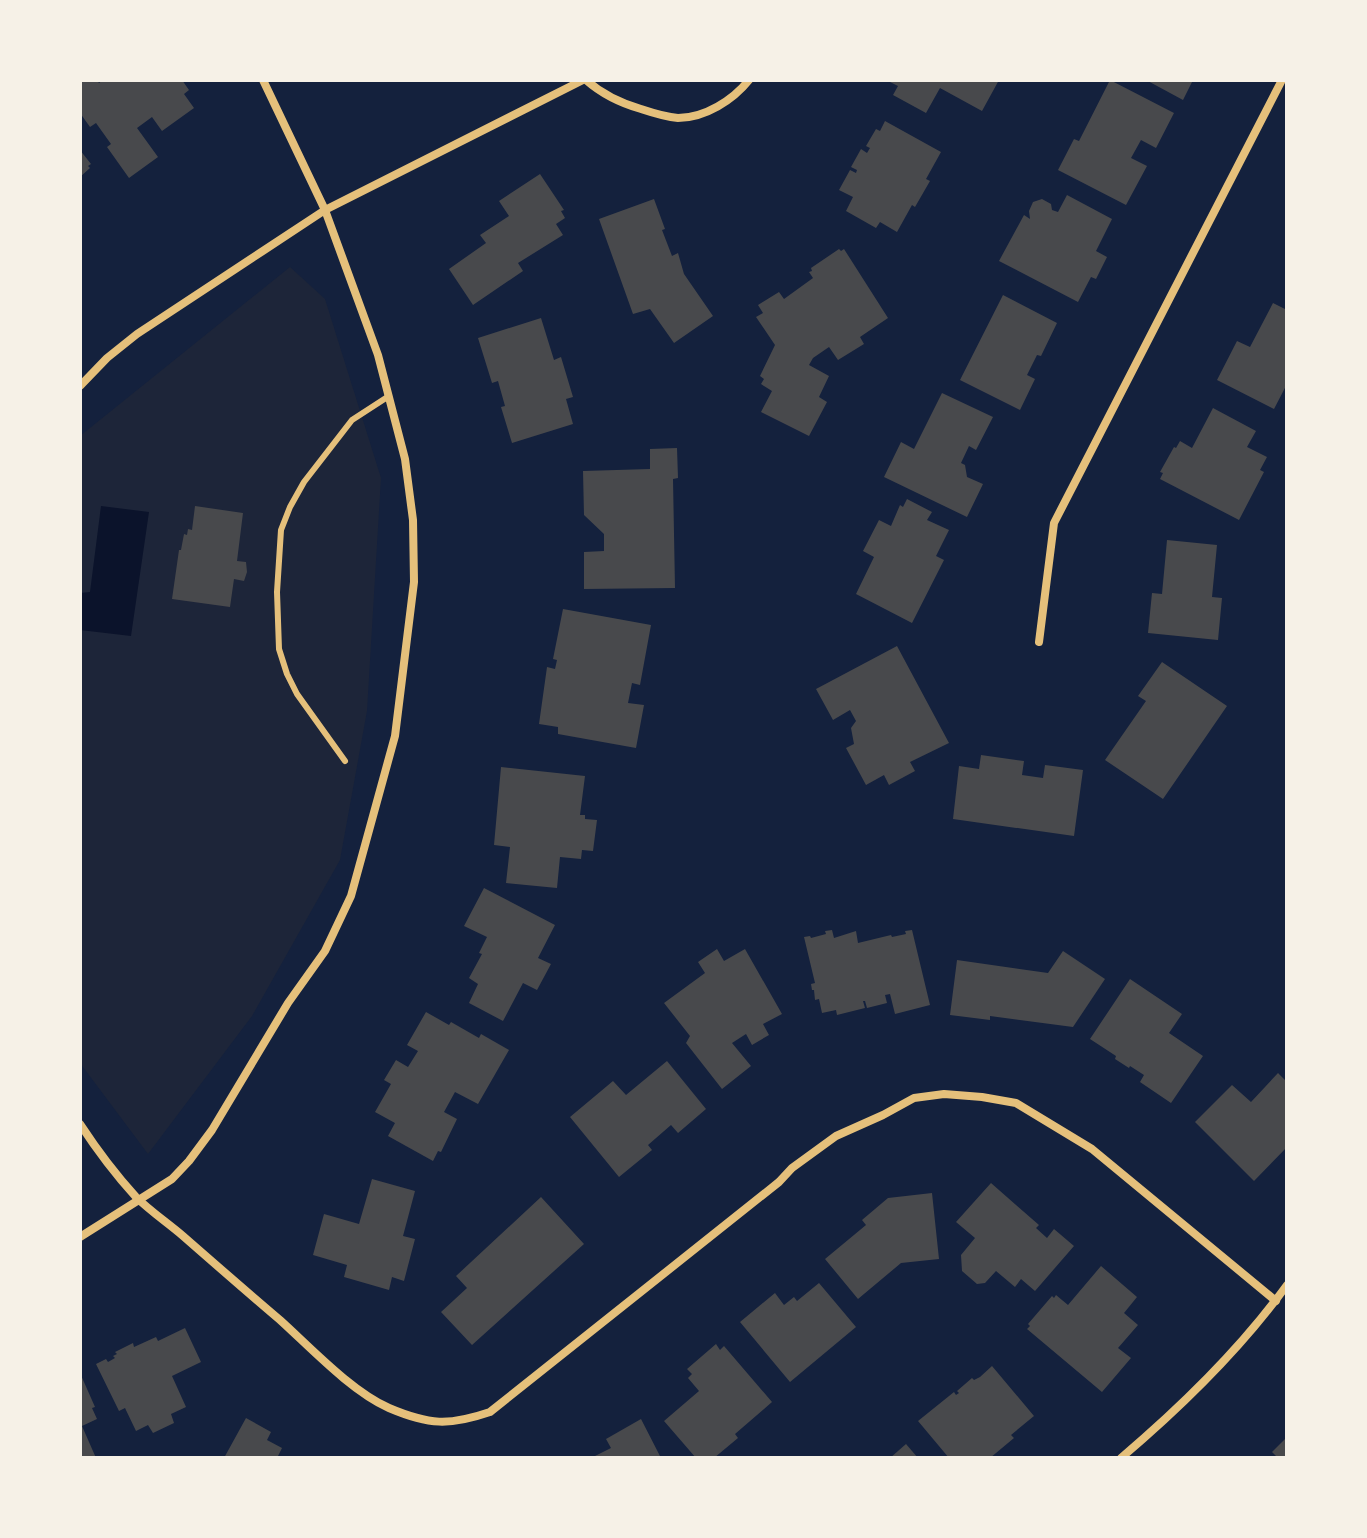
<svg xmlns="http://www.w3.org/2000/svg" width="1367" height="1538" font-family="'Fira Sans Condensed',sans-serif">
<rect width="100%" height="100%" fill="#14213d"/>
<polygon fill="#1d2539" points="290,267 325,299 381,478 367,711 340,860 252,1016 148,1154 80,1063 80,436"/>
<polygon fill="#0b132b" points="101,506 149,512 131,636 80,630 80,593 90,592"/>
<g fill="#48494c">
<polygon points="80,80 97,80 99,83 103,80 182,80 189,90 184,94 194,108 162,131 152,117 137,128 158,157 129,178 107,147 111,144 96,123 90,127 80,113"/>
<polygon points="886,80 999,80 982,111 940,88 926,113 893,95 898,86"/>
<polygon points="1110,80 1174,113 1156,148 1141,140 1131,158 1147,166 1126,205 1058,170 1074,139 1079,141"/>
<polygon points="1146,80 1193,80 1183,100"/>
<polygon points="885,121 941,152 926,179 930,181 915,207 912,205 897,232 880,222 876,228 846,211 853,197 839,190 850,170 856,173 857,170 851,167 861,149 867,153 870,148 866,146 876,129 880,131"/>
<polygon points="80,150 91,164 88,166 90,168 80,177"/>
<polygon points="540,174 564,210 561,211 565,218 556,224 563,235 518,263 523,271 473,305 449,269 486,243 480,235 509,216 499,201"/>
<polygon points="1067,195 1112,219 1096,251 1107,257 1096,279 1091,277 1078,302 999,261 1024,215 1030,219 1029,211 1033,202 1042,199 1051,204 1052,210 1058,212"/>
<polygon points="654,199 665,229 662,230 672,256 678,253 684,274 713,316 674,343 650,309 633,314 599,219"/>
<polygon points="839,249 841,251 844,249 888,318 860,337 864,344 838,360 829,347 813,358 809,365 829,376 819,397 827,402 809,436 761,412 772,391 761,384 764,379 760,376 775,345 756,317 763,313 758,305 779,292 784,299 813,278 809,272 812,271 811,268"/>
<polygon points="1003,295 1057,323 1041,356 1037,355 1027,375 1035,379 1020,410 960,380"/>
<polygon points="1273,303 1287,310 1287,384 1274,409 1217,380 1237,341 1250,347"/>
<polygon points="541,318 554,360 561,357 573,397 566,399 573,424 512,443 501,407 505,406 498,381 492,383 478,338"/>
<polygon points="942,393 993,417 976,450 969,446 961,463 965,465 967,477 983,484 967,517 884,477 901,442 914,449"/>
<polygon points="1213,408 1256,431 1247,447 1267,457 1260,470 1264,472 1239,520 1160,479 1163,473 1160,472 1174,447 1176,448 1180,441 1192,448"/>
<polygon points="677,448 678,478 673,479 675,588 584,589 584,552 604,551 604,534 584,515 583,471 650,469 650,449"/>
<polygon points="907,499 932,512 927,520 949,530 936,556 944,560 912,623 856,594 874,557 863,551 879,520 891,526 900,505 903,507"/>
<polygon points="195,506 243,513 237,561 246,562 247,572 244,581 234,579 230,607 172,599 179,550 181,550 184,534 187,535 188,529 192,530"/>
<polygon points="1167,540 1217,545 1212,597 1222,598 1218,640 1148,633 1152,593 1162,594"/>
<polygon points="563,609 651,625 640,685 632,683 628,703 644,705 636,748 558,734 558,727 539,724 547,667 555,669 557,660 553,659"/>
<polygon points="897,646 949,743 910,762 915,771 889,785 884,775 866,785 846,748 854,744 851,728 856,721 850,710 833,720 816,689"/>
<polygon points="1162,662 1227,706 1163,799 1105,760 1146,701 1138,696"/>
<polygon points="981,755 1024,761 1022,775 1043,778 1045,765 1083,770 1074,836 953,819 959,766 979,769"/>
<polygon points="501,767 585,776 580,815 585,815 585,819 597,820 593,851 582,850 581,859 560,857 557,888 506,883 510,847 494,845"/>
<polygon points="484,888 555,925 538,958 551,964 537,990 523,983 503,1021 469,1003 478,984 469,978 482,954 479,953 487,937 464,926"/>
<polygon points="832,930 834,938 856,931 858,943 891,935 892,937 906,934 905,931 912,930 930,1005 895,1014 890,994 885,995 887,1003 867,1008 865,1001 863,1001 865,1008 837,1015 836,1010 822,1013 819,999 815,1000 814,990 812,990 811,984 815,983 804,937 810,936 811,938 826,934 825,931"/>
<polygon points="717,949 724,961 745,949 782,1014 763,1024 769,1035 752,1045 746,1034 732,1043 751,1066 722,1089 686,1043 690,1036 664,1003 705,973 698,962"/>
<polygon points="1063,951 1105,979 1073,1027 990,1016 990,1020 950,1015 957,960 1048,973"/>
<polygon points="1130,979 1182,1014 1169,1033 1203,1056 1171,1103 1140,1082 1144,1075 1130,1066 1129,1068 1115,1059 1116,1056 1090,1039"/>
<polygon points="426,1012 449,1025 451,1022 479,1038 481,1034 509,1050 478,1104 455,1092 444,1112 457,1119 441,1152 438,1151 433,1161 388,1136 395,1123 375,1112 391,1084 384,1080 396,1060 408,1067 418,1051 407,1045"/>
<polygon points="667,1061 706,1109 678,1133 671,1125 648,1145 652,1150 619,1177 570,1117 613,1081 626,1095"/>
<polygon points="1278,1073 1287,1082 1287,1147 1254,1181 1195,1122 1232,1085 1251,1102"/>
<polygon points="372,1179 415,1191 403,1236 415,1239 404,1281 392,1277 389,1290 344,1277 347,1265 313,1255 324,1214 359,1224"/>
<polygon points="991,1183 1039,1225 1036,1228 1047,1238 1054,1229 1074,1246 1035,1291 1021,1279 1015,1287 996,1271 985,1283 977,1284 962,1271 961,1255 975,1238 956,1222"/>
<polygon points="932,1193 939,1259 901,1263 858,1299 825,1259 866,1225 862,1220 888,1198"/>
<polygon points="541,1197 584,1244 472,1345 441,1312 467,1288 456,1276"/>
<polygon points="1101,1266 1137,1297 1124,1313 1138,1325 1118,1348 1131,1358 1102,1392 1027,1329 1030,1326 1028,1324 1052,1296 1054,1298 1056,1295 1068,1305"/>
<polygon points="819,1283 856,1327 790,1382 740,1322 775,1293 784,1305 794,1297 797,1301"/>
<polygon points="185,1328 201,1362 172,1376 186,1407 171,1414 174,1423 153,1433 148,1425 136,1431 125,1408 119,1411 96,1364 106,1359 108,1362 115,1358 113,1356 117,1354 115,1352 133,1343 134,1347 156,1337 158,1341"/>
<polygon points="716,1344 720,1350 724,1346 772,1402 735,1434 738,1438 714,1458 696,1458 664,1421 699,1391 688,1378 692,1374 687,1369"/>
<polygon points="992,1366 1034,1416 1011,1435 1014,1438 990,1458 949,1458 918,1421 954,1392 956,1395 959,1393 957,1391 972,1378 974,1380 980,1377"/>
<polygon points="80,1373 95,1407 92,1408 97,1419 82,1426 96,1458 80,1458"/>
<polygon points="246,1418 271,1432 267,1440 282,1448 277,1458 224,1458"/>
<polygon points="641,1419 661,1458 591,1458 611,1448 606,1439"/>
<polygon points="1287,1437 1287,1458 1278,1458 1272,1452"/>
<polygon points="906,1444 918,1458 890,1458"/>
</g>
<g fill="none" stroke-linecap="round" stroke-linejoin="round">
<polyline stroke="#e5c07b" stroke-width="6" points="345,761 297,694 287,674 279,649 277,592 281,530 290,507 304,482 352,420 389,396"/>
<g stroke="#e5c07b" stroke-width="8">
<path d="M 586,80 C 603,95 620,103 641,109 C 653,113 666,117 678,118 C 705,118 733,100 749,80"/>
<polyline points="80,386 107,358 137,334 325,210 583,80"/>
<polyline points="1039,642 1054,523 1282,80"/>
<path d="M 80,1124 C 97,1150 115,1174 136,1197 C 150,1211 168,1223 183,1236 C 215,1264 247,1292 280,1320 C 311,1348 351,1391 389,1408 C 429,1425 449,1426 490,1412 L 779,1182 L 792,1168 L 836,1136 L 883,1115 L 914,1098 L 944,1094 L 982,1097 L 1016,1103 L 1092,1149 L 1276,1301"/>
<polyline points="80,1237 172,1179 189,1161 212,1130 288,1003 325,951 351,896 395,736 414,582 413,520 405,459 378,355 325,210 263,80"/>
<path d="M 1121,1458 C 1180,1408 1242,1347 1287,1285"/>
</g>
</g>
<rect width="1367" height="1538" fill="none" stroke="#f6f1e7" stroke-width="164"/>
</svg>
